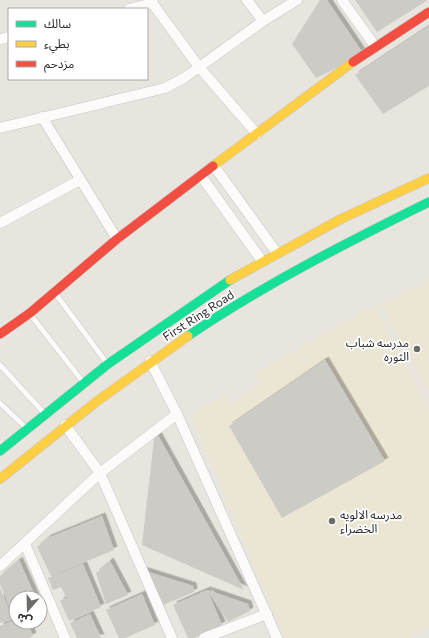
<svg xmlns="http://www.w3.org/2000/svg" width="429" height="638" font-family="Commissioner,'Noto Sans Arabic',sans-serif">
<defs>
<filter id="shadow"><feDropShadow dx="3.5" dy="-3.5" stdDeviation="0" flood-color="#0004"/></filter>
</defs>
<rect width="100%" height="100%" fill="#e8e5de"/>
<g fill="#ebe5d4">
<polygon points="429,280 429,394 382,305"/>
<polygon points="375,306 429,411 429,626 405,638 285,638 191,415 224,395 231,404 260,384 255,373"/>
</g>
<g fill="#cdcbc5" filter="url(#shadow)">
<polygon points="320,0 327,0 364,55 316,78 292,44"/>
<polygon points="355,0 428,0 377,32"/>
<polygon points="429,26 429,86 383,114 355,75"/>
<polygon points="325,360 385,461 282,518 229,426"/>
<polygon points="155,430 244,590 142,545"/>
<polygon points="102,516 114,550 51,576 37,547 48,538"/>
<polygon points="19,560 36,598 16,598 16,617 14,618 0,584 0,576"/>
<polygon points="110,561 128,595 106,604 96,573"/>
<polygon points="83,564 101,607 69,621 60,601 77,592 66,597 61,587 53,590 48,578"/>
<polygon points="142,570 193,586 194,592 163,605"/>
<polygon points="0,588 13,619 0,623"/>
<polygon points="207,590 248,604 250,611 228,622 207,590 222,625 194,638 188,638 173,605"/>
<polygon points="142,594 155,625 125,638 119,638 106,610"/>
<polygon points="90,614 101,638 77,638 70,623"/>
<polygon points="16,619 16,622 27,622 33,636 29,638 0,638 0,626"/>
</g>
<g fill="none" stroke-linecap="round" stroke-linejoin="round">
<defs>
<g id="lane">
<polyline points="55,293 106,362"/>
<polyline points="30,314 83,382"/>
<polyline points="0,365 44,413"/>
<polyline points="0,403 25,427"/>
</g>
<g id="street">
<polyline points="150,0 199,67 257,134"/>
<polyline points="247,0 263,21"/>
<polyline points="342,0 375,46"/>
<polyline points="129,9 153,3"/>
<polyline points="0,39 9,37"/>
<polyline points="42,117 117,239"/>
<polyline points="0,128 165,88 184,78 263,21 297,0"/>
<polyline points="214,166 277,253"/>
<polyline points="201,176 262,261"/>
<polyline points="0,223 80,180"/>
<polyline points="150,361 177,414 277,638"/>
<polyline points="65,425 100,473 172,638"/>
<polyline points="25,544 65,638"/>
<polyline points="0,566 100,473 177,414"/>
<polyline points="204,638 267,614"/>
</g>
<g id="fast">
<path d="M 188,336 C 265,284 346,243 429,202"/>
<polyline points="0,451 108,364 230,280"/>
</g>
<g id="slow">
<polyline points="213,166 353,62"/>
<polyline points="230,280 341,219 429,178"/>
<polyline points="0,479 96,402 188,336"/>
</g>
<g id="jam">
<polyline points="353,62 429,12"/>
<polyline points="0,334 30,313 117,239 213,166"/>
</g>
</defs>
<use href="#lane" stroke="#c6c4c4" stroke-width="6"/>
<use href="#street" stroke="#c6c4c4" stroke-width="11"/>
<use href="#fast" stroke="#c6c4c4" stroke-width="10"/>
<use href="#slow" stroke="#c6c4c4" stroke-width="10"/>
<use href="#jam" stroke="#c6c4c4" stroke-width="10"/>
<use href="#lane" stroke="#fcfbfa" stroke-width="5"/>
<use href="#street" stroke="#fcfbfa" stroke-width="10"/>
<use href="#fast" stroke="#16e098" stroke-width="9"/>
<use href="#slow" stroke="#ffcf43" stroke-width="9"/>
<use href="#jam" stroke="#f24e42" stroke-width="9"/>
</g>
<g fill="#6c6b68" stroke="#fff" stroke-width="1.5">
<circle cx="417" cy="349" r="4"/>
<circle cx="332" cy="521" r="4"/>
</g>
<g text-anchor="middle" dominant-baseline="central" stroke-width="3.5" stroke-linejoin="round" paint-order="stroke">
<g font-size="12" fill="#292929" stroke="#fff">
<text transform="translate(198 315) rotate(-33)">First Ring Road</text>
</g>
<g font-size="12" fill="#292929" stroke="#fff" text-anchor="end">
<text x="409" y="342">مدرسه شباب<tspan x="409" dy="14">الثوره</tspan></text>
<text x="340" y="514" text-anchor="start">مدرسه الالويه<tspan x="340" dy="14">الخضراء</tspan></text>
</g>
</g>
<rect x="8" y="8" width="140" height="72" fill="#ffffff" stroke="#a9a9a9"/>
<rect x="16" y="21" width="20" height="6" fill="#16e098" stroke="#a9a9a9"/>
<text x="44" y="28" font-size="12" fill="#292929">سالك</text>
<rect x="16" y="41" width="20" height="6" fill="#ffcf43" stroke="#a9a9a9"/>
<text x="44" y="48" font-size="12" fill="#292929">بطيء</text>
<rect x="16" y="61" width="20" height="6" fill="#f24e42" stroke="#a9a9a9"/>
<text x="44" y="68" font-size="12" fill="#292929">مزدحم</text>
<g transform="translate(28 610) rotate(200)"><circle r="19" fill="#ffffff" stroke="#a9a9a9"/>
<path d="M0-3L7 15L0 10L-7 15Z" fill="#6c6b68"/>
<text y="-6" font-size="11" font-weight="bold" text-anchor="middle" fill="#292929">ش</text>
</g>
</svg>
